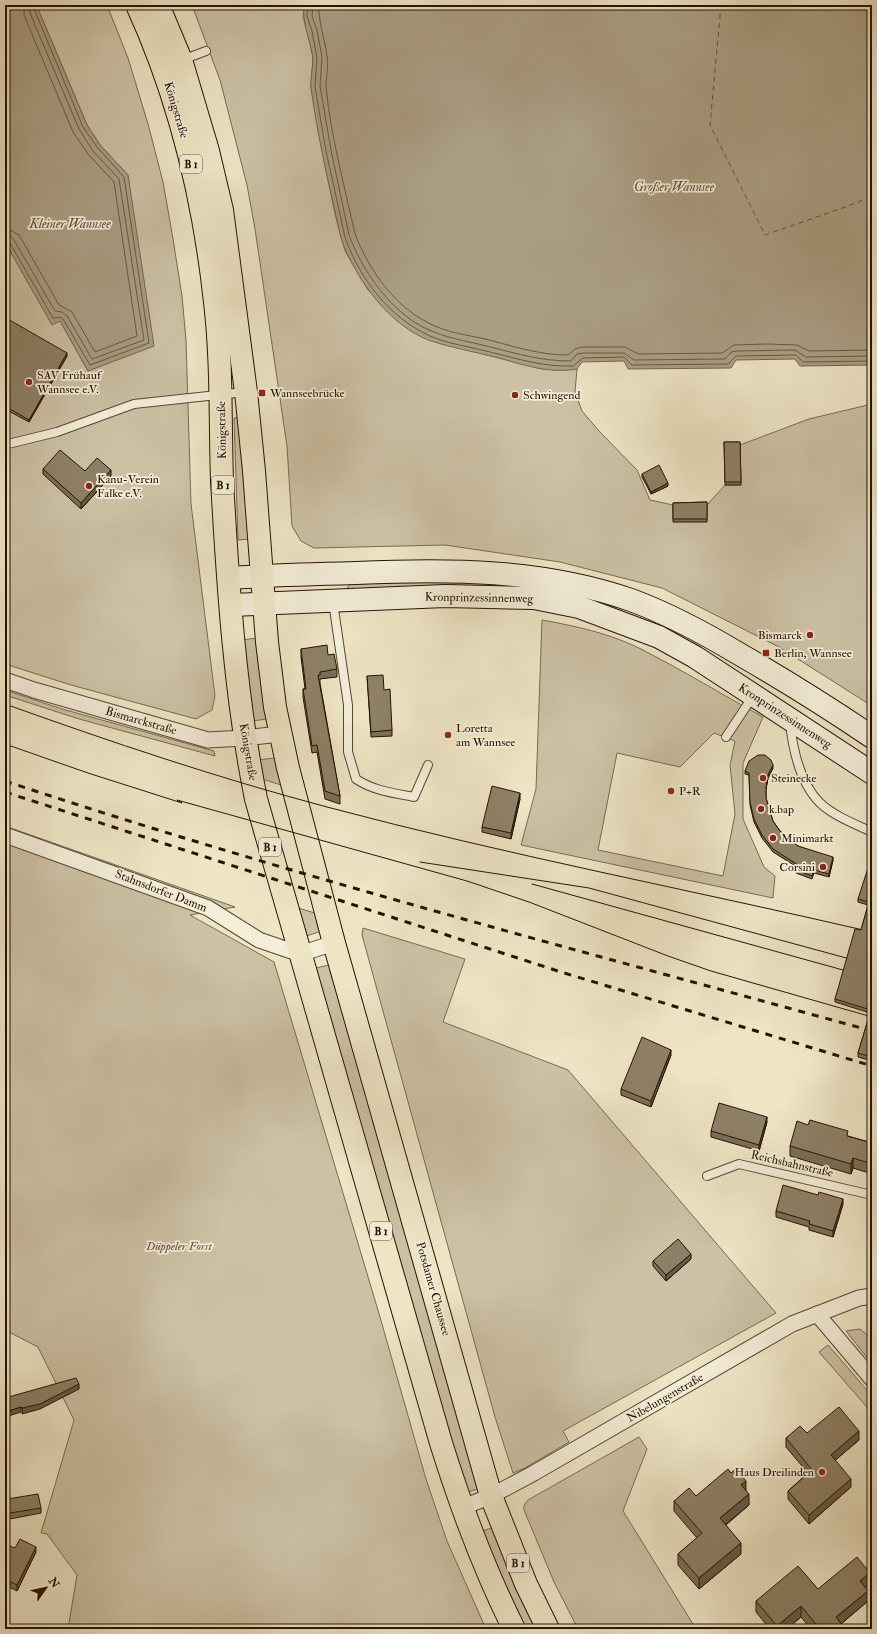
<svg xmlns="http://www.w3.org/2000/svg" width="877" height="1634" font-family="'IM FELL Double Pica',serif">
<rect width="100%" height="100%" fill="#eee5c5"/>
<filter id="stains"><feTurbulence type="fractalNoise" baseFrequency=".005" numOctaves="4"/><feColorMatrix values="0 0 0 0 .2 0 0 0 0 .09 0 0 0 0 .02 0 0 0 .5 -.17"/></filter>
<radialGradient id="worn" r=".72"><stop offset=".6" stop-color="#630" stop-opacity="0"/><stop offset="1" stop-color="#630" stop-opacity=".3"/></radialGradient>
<g fill="#ccc1a4" stroke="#786a52" fill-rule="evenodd">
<polygon points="39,5 107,5 128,58 148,124 163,182 173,239 182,296 186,340 191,504 215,696 212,710 196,719 71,685 5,664 5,242 52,324 60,321 88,371 128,175 100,145 87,125 38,9"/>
<polygon points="192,5 305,5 303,17 308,32 313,58 311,87 322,151 335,214 345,251 368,290 430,340 542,369 577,369 575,392 582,411 599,431 637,470 650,500 673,505 674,522 707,505 725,485 741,485 740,445 809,419 872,404 872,706 779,647 662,588 560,562 445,545 314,548 301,541 292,526 287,446 255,229 247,185 220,80"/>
<polygon points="240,417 250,539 238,540 234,418"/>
<polygon points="459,581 529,585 616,605 614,611 348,590 347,588 350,584"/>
<path d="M 542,620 C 576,626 612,634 643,650 C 684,671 723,695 763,717 L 743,763 L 743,819 L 764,867 L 775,876 L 773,898 L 521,845 L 536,789 ZM 714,733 L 735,741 L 730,765 L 735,814 L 723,876 L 598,850 L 617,753 L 680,767 Z"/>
<polygon points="257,638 267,719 252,721 242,640"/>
<polygon points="5,690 62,709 214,751 215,756 79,719 5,695"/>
<polygon points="275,758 281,785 262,779 257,760"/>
<polygon points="5,826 235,907 190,915 274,962 380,1317 426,1479 447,1541 486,1629 68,1629 77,1575 47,1534 41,1533 74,1420 38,1347 5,1330"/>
<polygon points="295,907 318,914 322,931 303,937"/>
<polygon points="363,928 465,959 443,1022 568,1070 776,1313 563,1431 569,1442 525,1468 513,1473 495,1417 362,935"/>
<polygon points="333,964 481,1488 465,1493 312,969"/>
<polygon points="860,1329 872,1339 872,1364 846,1331"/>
<polygon points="828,1345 872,1396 872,1413 819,1352"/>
<polygon points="639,1437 647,1449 623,1511 696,1629 578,1629 554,1582 524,1510 524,1505 528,1500"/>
<polygon points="494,1527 539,1629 522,1629 480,1532"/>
</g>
<g fill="#aa9d82" stroke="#75654e">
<polygon points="5,5 39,5 38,9 87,125 100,145 128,175 154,346 88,371 60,321 52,325 5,242"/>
<path d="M 305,5 L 872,5 L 872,365 L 800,366 L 795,359 L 736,360 L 731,368 L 628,369 L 624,361 L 582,362 L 577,369 C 550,374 524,365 499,358 C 476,352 452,348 431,341 C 389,326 355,278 341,238 C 330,189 318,139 311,88 C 310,78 313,68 313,58 C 311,43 300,18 305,5 Z"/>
</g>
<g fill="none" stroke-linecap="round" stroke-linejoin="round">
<g stroke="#685841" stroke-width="1">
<path d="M 308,5 L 307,16 L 312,31 L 317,58 L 315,87 L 326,151 L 345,237 C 359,278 390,318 430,336 C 448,344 471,347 490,352 C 519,359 543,367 573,366 L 583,358 L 624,357 L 632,365 L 728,364 L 736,356 L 796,355 L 803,362 L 872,361"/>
<path d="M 313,5 L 312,16 L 317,30 L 322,57 L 320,86 L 331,150 L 349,235 C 363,273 395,318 434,332 C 451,339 472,342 490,347 C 519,354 541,361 571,361 L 577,354 L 583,353 L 624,353 L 634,360 L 725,359 L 731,352 L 737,351 L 795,350 L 806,357 L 872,356"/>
<path d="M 319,5 C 318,22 325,39 327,56 C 329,66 326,76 326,86 C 330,133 345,188 355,234 C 369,271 397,310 435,326 C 452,334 475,336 493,341 C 519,348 542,355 568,355 L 575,349 L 582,347 L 625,347 L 638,354 L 722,353 L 734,345 L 767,344 L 797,345 L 809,351 L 872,350"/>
<polyline points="5,229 12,231 19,235 59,305 72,312 95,352 137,336 114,182 88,154 73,132 24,15 24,5"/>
<polyline points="5,235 10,236 14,240 55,311 62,312 67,316 92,359 144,340 119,179 93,151 79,129 30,13 30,5"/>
<polyline points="5,240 10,243 53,318 60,317 63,319 90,365 149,343 124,177 97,147 83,127 35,11 35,5"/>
</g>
<polyline stroke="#61513a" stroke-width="1" stroke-dasharray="5 4" stroke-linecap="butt" points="721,5 710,125 765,235 851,205 872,196"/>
<defs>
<g id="lane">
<polyline points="182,60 206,51"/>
<polyline points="5,443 8,444 57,432 134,404 245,392"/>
<path d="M 333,602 L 348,705 L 348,752 L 356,779 C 374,791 394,793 414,797 L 428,765"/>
<path d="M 790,723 C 793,751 800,783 820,803 C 834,816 855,824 872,832"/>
<polyline points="726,737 753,696"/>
<polyline points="707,1176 739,1164 872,1195"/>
</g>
<g id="street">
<polyline points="5,680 34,690 208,740 244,738 280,734"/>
<polyline points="5,835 208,908 259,940 300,954 334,943"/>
<polyline points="817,1314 872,1379"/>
<polyline points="461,1508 491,1496 534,1473 792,1324 859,1298 872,1296"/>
</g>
<g id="secondary">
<path d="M 229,578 C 272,575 314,574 356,573 C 448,569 542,569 631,600 C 669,614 706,634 741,655 C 786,681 829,708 872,737"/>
<polyline points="231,605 445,596 534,598 579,607 659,637 695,657 872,773"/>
</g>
<g id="primary">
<path d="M 137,5 C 180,99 204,200 215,302 C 222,362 220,421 222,481 C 228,587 235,695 256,799 L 441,1443 C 461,1507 484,1569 514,1629"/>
<polyline points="158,5 181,60 208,151 222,210 246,392 254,471 267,642 275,707 288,768 334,943 491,1496 526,1584 548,1629"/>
</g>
</defs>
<use href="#lane" stroke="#574731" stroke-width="10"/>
<use href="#street" stroke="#574731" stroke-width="17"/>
<use href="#secondary" stroke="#251200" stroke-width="24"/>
<use href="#primary" stroke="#251200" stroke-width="24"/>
<use href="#lane" stroke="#f4eed9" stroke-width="8"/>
<use href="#street" stroke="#f4eed9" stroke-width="15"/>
<use href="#secondary" stroke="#f4eed9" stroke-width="22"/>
<use href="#primary" stroke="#eee5c5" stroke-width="22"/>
<g stroke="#251200" stroke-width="1">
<path d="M 5,704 C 111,742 218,778 327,807 C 507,855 691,890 872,932"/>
<polyline points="5,744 88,773 182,803 177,800 467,881 529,902 668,956 711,971 872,1017"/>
<polyline points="420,862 589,888 872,965"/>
<polyline points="532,884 872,978"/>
</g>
<g stroke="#251200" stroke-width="3" stroke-dasharray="7 7" stroke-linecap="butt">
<path d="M 5,781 C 291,876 582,951 872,1031"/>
<polyline points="5,792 561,972 872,1066"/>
</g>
</g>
<g fill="#7a6e58" stroke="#251200">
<polygon points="5,320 67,356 29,422 5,409"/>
<polygon points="724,442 740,442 741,485 725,485"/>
<polygon points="43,469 85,471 111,476 81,509 43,474"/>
<polygon points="642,474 668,486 651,494 642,477"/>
<polygon points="707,502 707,522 673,522 673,503"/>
<polygon points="301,649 328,655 337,669 337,677 320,679 320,683 340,796 340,804 325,799 317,752 312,753 303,697 303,689 305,689 301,657"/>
<polygon points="367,676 384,690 392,730 392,736 371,737"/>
<polygon points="773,768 768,778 766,789 766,798 773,821 780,831 798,846 833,860 829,877 814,873 812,879 796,873 796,870 797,867 773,852 762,838 754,822 750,805 749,775 745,774 745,771"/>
<polygon points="520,799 511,839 482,832 482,827"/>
<polygon points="872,869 872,1061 858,1057 858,1053 870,1013 835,1002 835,999 861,930 868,905 858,902 858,899"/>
<polygon points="671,1055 651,1107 621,1095 621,1089"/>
<polygon points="767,1122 759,1151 711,1137 711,1131"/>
<polygon points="848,1136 872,1143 872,1174 853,1168 851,1174 790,1156 790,1146"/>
<polygon points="843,1204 833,1237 809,1230 809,1227 776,1217 776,1211"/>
<polygon points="691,1259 666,1281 653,1266 653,1261"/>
<polygon points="807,1433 859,1440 835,1460 851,1487 809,1524 788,1499 788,1491 808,1473 786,1447 786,1438"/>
<polygon points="746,1491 749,1505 726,1525 741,1554 699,1589 678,1565 678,1554 697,1538 674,1511 674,1501 696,1496"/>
<polygon points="7,1499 41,1508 41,1513 10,1519 7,1505"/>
<polygon points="15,1548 36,1552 17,1591 5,1585 5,1556"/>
<polygon points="870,1583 865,1588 868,1601 841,1624 842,1629 811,1629 801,1617 787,1629 770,1629 756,1612 756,1601 818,1589"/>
</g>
<g fill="#635a47" stroke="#251200">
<polygon points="67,353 67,356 29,422 29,420"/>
<polygon points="111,470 111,476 81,509 81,503"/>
<polygon points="668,483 668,486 651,494 651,492"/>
<polygon points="773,765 773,768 768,778 766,789 768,775"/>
<polygon points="520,793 520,799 511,839 511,833"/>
<polygon points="833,857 833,860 829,877 829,874"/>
<polygon points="671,1050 671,1055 651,1107 651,1101"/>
<polygon points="767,1117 767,1122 759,1151 759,1145"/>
<polygon points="853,1158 853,1168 851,1174 851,1164"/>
<polygon points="843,1199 843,1204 833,1237 833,1231"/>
<polygon points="691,1254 691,1259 666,1281 666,1275"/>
<polygon points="79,1384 79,1389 40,1409 22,1414 22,1408"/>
<polygon points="21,1407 21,1412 5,1417 5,1412"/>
<polygon points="859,1431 859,1440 831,1464 831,1455"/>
<polygon points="851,1479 851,1487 809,1524 809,1515"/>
<polygon points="746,1481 746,1491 741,1485"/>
<polygon points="749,1494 749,1505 720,1529 720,1518"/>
<polygon points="741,1543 741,1554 699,1589 699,1578"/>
<polygon points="36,1547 36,1552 17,1591 17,1585"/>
<polygon points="870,1573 870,1583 860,1592 860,1581"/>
<polygon points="868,1591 868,1601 836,1628 836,1617"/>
<polygon points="801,1606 801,1617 787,1629 777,1629 777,1626"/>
<polygon points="842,1625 842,1629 838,1629"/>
</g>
<g fill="#8e8066" stroke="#251200">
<polygon points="6,318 67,353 29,420 5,406 5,320"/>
<polygon points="724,442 740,442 741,482 725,482"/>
<polygon points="60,450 85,471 97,458 111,470 81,503 43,469"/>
<polygon points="659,465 668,483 651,492 642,474"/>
<polygon points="707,502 707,519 673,519 673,503"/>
<polygon points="327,645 328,655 334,654 337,669 320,672 320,675 318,675 340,796 325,791 317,745 312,746 303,689 306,689 301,649"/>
<polygon points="383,675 384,690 390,689 392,730 371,732 367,676"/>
<polygon points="758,755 765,755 771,760 773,765 768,775 766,787 766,798 773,821 780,831 798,846 833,857 829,874 814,870 812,876 796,870 798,865 773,849 762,835 754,819 750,802 749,773 745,771 749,761"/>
<polygon points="492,786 520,793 511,833 482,827"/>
<polygon points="868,868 872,869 872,1057 858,1053 871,1010 835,999 855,929 861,930 869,902 858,899"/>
<polygon points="642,1037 671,1050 651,1101 621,1089"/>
<polygon points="719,1103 767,1117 759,1145 711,1131"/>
<polygon points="810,1120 848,1131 847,1136 872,1143 872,1164 853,1158 851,1164 790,1146 797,1121 808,1125"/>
<polygon points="783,1185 818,1195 819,1192 843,1199 833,1231 809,1224 810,1221 776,1211"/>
<polygon points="678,1239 691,1254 666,1275 653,1261"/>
<polygon points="76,1378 79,1384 40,1404 22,1408 21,1407 5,1412 5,1398"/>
<polygon points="839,1407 859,1431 831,1455 851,1479 809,1515 788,1491 812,1470 786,1438 800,1426 807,1433"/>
<polygon points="728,1469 731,1473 736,1469 746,1481 741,1485 749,1494 720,1518 741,1543 699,1578 678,1554 702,1533 674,1501 689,1488 696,1496"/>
<polygon points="38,1494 41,1508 10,1513 7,1499"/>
<polygon points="20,1539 36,1547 17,1585 5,1579 5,1556 10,1546 15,1548"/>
<polygon points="857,1557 870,1573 860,1581 868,1591 836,1617 842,1625 838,1629 820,1629 801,1606 777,1626 756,1601 798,1566 818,1589"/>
</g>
<g fill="#8f2418" stroke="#f4eed9" stroke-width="1.5">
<circle cx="29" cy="382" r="4"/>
<rect x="258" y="389" width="8" height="8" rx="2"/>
<circle cx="515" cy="395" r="4"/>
<circle cx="89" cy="486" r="4"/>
<circle cx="810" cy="635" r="4"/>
<rect x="762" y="649" width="8" height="8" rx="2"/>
<circle cx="448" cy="735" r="4"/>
<circle cx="763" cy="778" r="4"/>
<circle cx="671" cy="791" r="4"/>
<circle cx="761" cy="809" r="4"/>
<circle cx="773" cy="838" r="4"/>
<circle cx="823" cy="867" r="4"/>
<circle cx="822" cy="1472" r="4"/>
</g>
<g text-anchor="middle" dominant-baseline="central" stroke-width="3.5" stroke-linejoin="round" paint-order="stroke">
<g fill="#f4eed9" stroke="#635441" stroke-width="1">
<rect x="180" y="155" width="22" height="18" rx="3"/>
<rect x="212" y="476" width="22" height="18" rx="3"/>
<rect x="259" y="838" width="22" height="18" rx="3"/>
<rect x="370" y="1222" width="22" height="18" rx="3"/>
<rect x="507" y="1554" width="22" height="18" rx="3"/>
</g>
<g font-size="11" font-weight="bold" fill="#251200">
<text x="191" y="164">B 1</text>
<text x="223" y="485">B 1</text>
<text x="270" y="847">B 1</text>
<text x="381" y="1231">B 1</text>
<text x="518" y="1563">B 1</text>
</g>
<g font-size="12" fill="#251200" stroke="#f4eed9">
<text transform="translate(176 110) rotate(73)">Königstraße</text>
<text transform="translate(222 430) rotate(-91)">Königstraße</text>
<text transform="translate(479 598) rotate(1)">Kronprinzessinnenweg</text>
<text transform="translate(785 716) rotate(33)">Kronprinzessinnenweg</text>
<text transform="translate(141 721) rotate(16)">Bismarckstraße</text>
<text transform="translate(248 752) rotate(80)">Königstraße</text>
<text transform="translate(161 891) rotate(21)">Stahnsdorfer Damm</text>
<text transform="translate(792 1164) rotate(13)">Reichsbahnstraße</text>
<text transform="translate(433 1289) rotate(74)">Potsdamer Chaussee</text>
<text transform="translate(665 1398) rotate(-30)">Nibelungenstraße</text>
</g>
<g font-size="12" fill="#251200" stroke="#f4eed9" text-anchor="start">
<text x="37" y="375">SAV Frühauf<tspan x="37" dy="14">Wannsee e.V.</tspan></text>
<text x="270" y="393">Wannseebrücke</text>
<text x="523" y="395">Schwingend</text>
<text x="97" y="479">Kanu-Verein<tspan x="97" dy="14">Falke e.V.</tspan></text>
<text x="802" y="635" text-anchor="end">Bismarck</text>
<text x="774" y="653">Berlin, Wannsee</text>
<text x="456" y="728">Loretta<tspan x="456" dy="14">am Wannsee</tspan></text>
<text x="771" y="778">Steinecke</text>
<text x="679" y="791">P+R</text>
<text x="769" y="809">k.bap</text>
<text x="781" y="838">Minimarkt</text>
<text x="815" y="867" text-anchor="end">Corsini</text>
<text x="814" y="1472" text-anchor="end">Haus Dreilinden</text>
</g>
<g font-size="12" font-style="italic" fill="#5f4f39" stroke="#f4eed9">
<text x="179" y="1246">Düppeler Forst</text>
</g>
<g font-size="13" font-style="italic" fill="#61513a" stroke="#f4eed9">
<text x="674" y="187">Großer Wannsee</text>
<text x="70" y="224">Kleiner Wannsee</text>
</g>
</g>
<rect width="877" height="1634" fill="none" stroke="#eee5c5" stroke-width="20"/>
<rect x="6" y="6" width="865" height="1622" fill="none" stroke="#251200" stroke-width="2"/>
<rect x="10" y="10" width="857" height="1614" fill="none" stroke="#251200"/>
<g transform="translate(46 1588) rotate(57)" stroke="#f4eed9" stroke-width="3" paint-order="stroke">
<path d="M0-3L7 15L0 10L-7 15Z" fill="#251200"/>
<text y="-6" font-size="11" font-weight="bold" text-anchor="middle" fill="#251200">N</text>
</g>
<rect width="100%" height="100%" filter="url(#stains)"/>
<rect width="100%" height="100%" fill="url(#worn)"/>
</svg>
